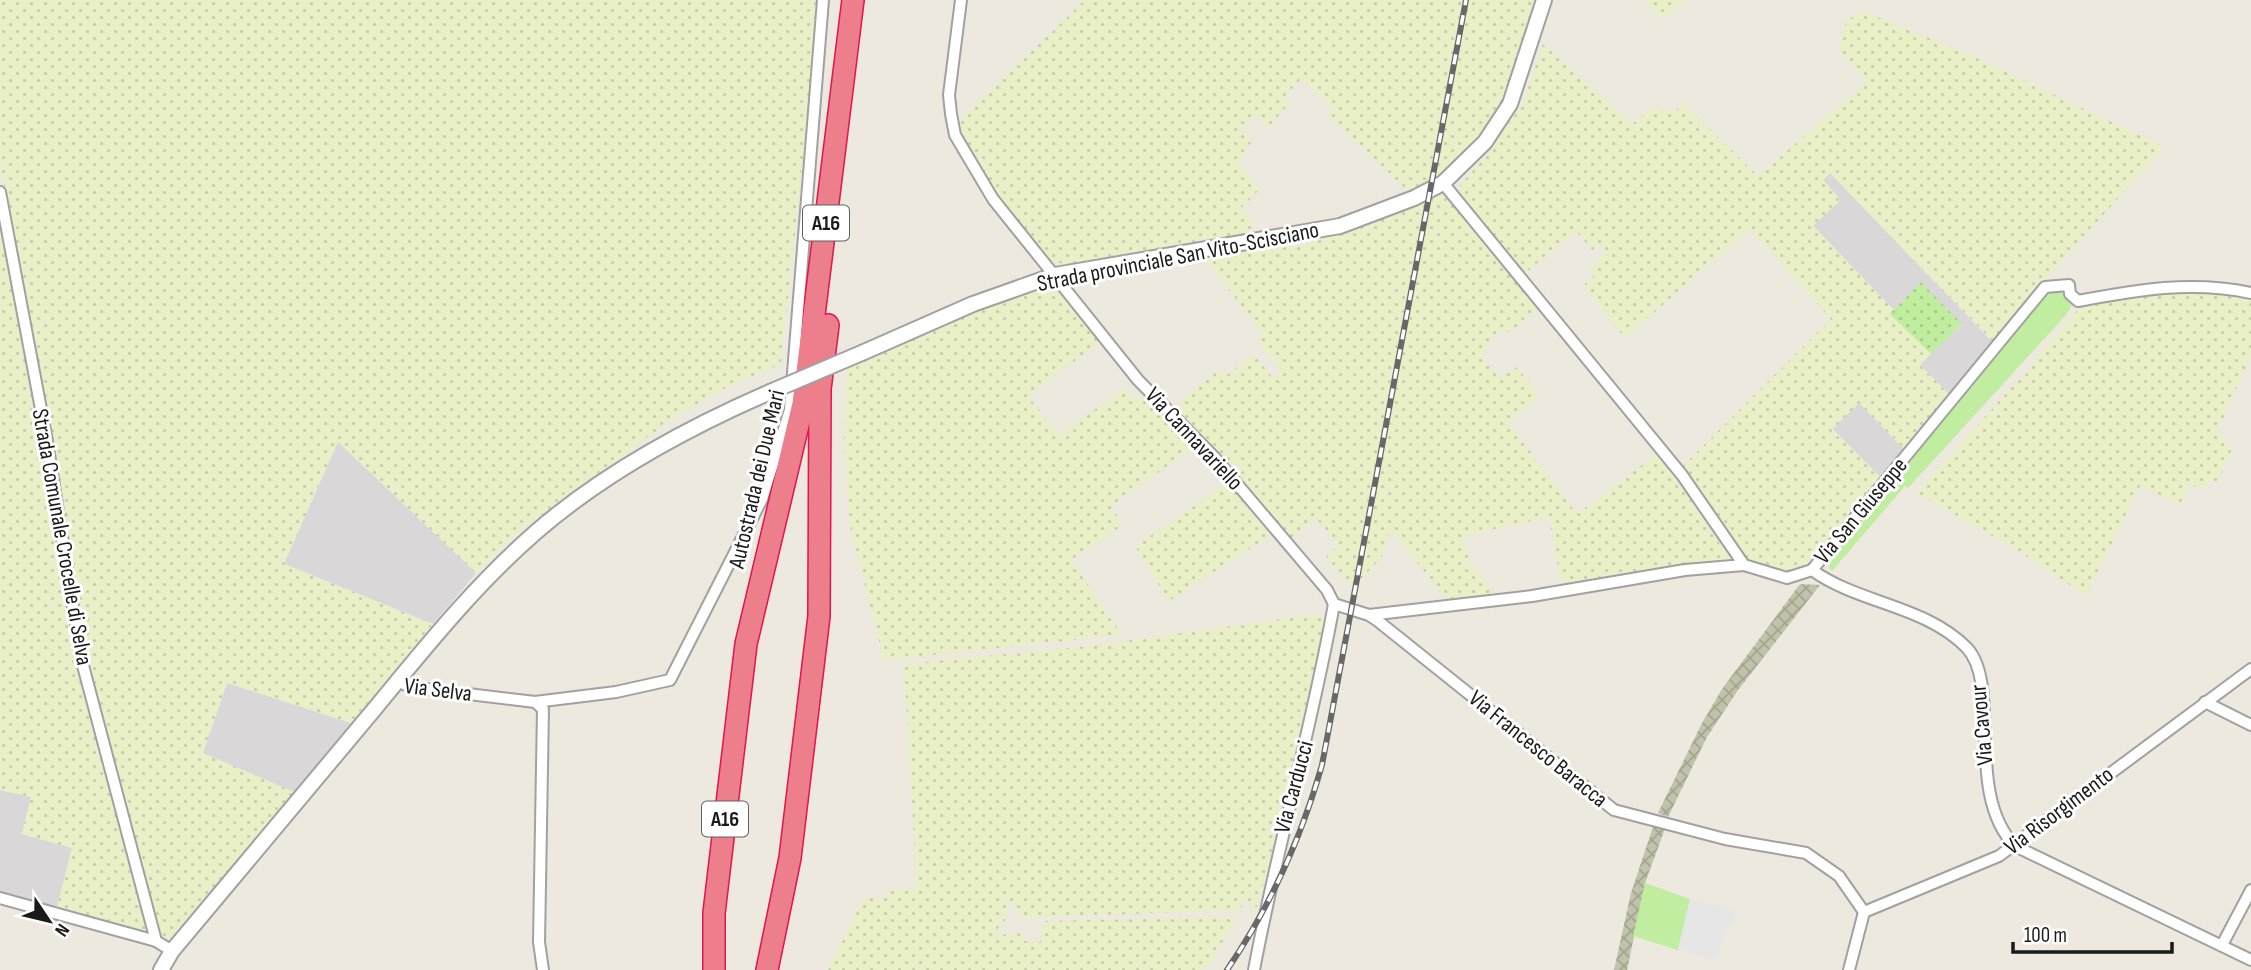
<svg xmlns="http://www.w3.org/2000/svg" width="2251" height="970" font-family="'Sofia Sans Condensed',sans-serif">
<defs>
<pattern id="construction-cross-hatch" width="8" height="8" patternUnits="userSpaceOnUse" patternTransform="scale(1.75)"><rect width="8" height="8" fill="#c0c2aa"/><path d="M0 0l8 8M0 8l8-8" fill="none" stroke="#a4a692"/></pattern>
<pattern id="farmland-dots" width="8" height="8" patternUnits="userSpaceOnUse" patternTransform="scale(1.75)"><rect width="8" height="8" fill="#e9efc7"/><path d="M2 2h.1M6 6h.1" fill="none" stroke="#c7ccaa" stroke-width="1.8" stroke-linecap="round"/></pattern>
<pattern id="garden-dots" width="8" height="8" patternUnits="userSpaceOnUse" patternTransform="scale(1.75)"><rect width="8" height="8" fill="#c0ed9f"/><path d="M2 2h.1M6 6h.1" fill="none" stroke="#a4cb88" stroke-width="1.8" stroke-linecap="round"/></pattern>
</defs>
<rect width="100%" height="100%" fill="#ede9de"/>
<g fill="#d9d7d7">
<polygon points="1830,173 2000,350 1957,402 1919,364 1962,325 1921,282 1894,310 1813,226 1840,200 1823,180"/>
<polygon points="1859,403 1912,458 1889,486 1832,429"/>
<polygon points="338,441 476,573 433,624 284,564"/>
<polygon points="227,683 249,690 351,723 294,792 203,753"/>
<polygon points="0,790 31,797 22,834 72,848 56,911 0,896"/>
</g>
<g fill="url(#construction-cross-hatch)">
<polygon points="1800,584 1820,585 1738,690 1707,737 1668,817 1658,813 1701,725 1722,689"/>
<polygon points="1655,821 1666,826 1645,883 1627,970 1614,970 1631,893"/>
</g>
<g fill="url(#farmland-dots)">
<polygon points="0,0 820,0 781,364 728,387 682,412 513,536 476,573 338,442 284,564 433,624 351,723 227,683 203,753 294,792 175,934 168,939 158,933 85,656 79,630 85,628 81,603 73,602 0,161"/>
<polygon points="1085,0 1535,0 1512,79 1496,114 1466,155 1424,187 1410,193 1328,115 1333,108 1302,78 1285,96 1289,104 1269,127 1255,114 1240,128 1252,142 1244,150 1247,154 1238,162 1260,189 1241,208 1250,217 1254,240 1073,266 1051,261 1044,255 980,171 967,149 960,120"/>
<polygon points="1645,0 1686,0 1663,19"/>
<polygon points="1863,11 1975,57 2164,147 2043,282 1995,344 1830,173 1823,180 1841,200 1813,226 1894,310 1891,314 1931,354 1920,365 1950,395 1905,450 1859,403 1833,429 1883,480 1811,565 1790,573 1777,572 1743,556 1682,467 1831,319 1750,229 1625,338 1583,286 1595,275 1589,268 1607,252 1601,244 1592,250 1576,231 1524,274 1462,197 1460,185 1486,156 1523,103 1543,44 1632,124 1654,107 1673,113 1683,103 1758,176 1867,82 1839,50 1846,21"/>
<polygon points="1441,194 1449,196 1537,308 1520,325 1504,334 1500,330 1490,339 1483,359 1498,377 1517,367 1539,397 1508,422 1577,514 1657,454 1666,462 1731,561 1567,586 1560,576 1549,517 1463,536 1470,562 1497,598 1450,604 1391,529 1382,557 1353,587 1326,557 1339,546 1315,517 1289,540 1238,479 1243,469 1237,463 1227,466 1174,408 1220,369 1226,376 1254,354 1273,378 1282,371 1262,347 1258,339 1263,334 1205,259 1307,244 1346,232"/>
<polygon points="0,221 42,442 76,659 149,936 56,911 72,848 22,834 31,797 0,790"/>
<polygon points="1050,289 1068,299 1100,342 1028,396 1059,435 1124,389 1136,402 1143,395 1151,400 1196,446 1111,506 1123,525 1071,560 1122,635 884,660 850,526 844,444 847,367 971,313 1022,294"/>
<polygon points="2208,293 2251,299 2251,355 2217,432 2232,449 2217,482 2209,480 2205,490 2190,484 2180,504 2140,486 2086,596 2017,550 1917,493 2017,381 2030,371 2036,359 2080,307 2142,294"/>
<polygon points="1230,482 1267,527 1266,530 1270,536 1169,601 1135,546"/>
<polygon points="1319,614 1326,620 1310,718 1280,823 1275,820 1269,831 1276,840 1257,907 1252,908 1252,901 1242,901 1242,910 1019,918 1016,904 1006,905 1007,918 998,928 999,935 1023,932 1024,941 1040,942 1044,921 1237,917 1208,967 1203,966 1201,970 828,970 864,898 888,898 889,890 917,889 904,664 1088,646"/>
</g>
<g fill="#c0ed9f">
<polygon points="2048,290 2060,292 2070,299 2071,307 2066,315 1908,488 1905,486 1832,571 1830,569 1827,558"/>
<polygon points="1645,883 1690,899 1678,950 1633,936"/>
</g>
<polygon fill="url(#garden-dots)" points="1921,282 1962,324 1931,354 1890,314"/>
<polygon fill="#e6e6e6" points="1690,899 1735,910 1732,926 1726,928 1716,960 1678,950"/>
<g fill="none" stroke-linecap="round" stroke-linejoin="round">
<defs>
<g id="minor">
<polyline points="961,0 949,95 951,114 955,135 993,199 1138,380 1215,458 1327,590 1334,604"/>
<path d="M 1443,183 L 1682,475 L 1744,565 L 1787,578 L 1812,570 L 2045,287 L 2069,285 L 2070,294 L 2078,301 C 2136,290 2192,280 2251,293"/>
<polyline points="0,192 47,441 81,658 156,941 172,951"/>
<path d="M 1812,570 C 1859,604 1925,605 1967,648 C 2002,686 1964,794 2015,846 L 2251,960"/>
<polyline points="1334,604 1369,615 1378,621 1614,810 1725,839 1806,853 1839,876 1864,912"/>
<polyline points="1369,615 1532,596 1685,570 1744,565"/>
<polyline points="398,681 410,687 535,702 543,709 539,942 543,970"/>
<polyline points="535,702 616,692 670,680 762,499 790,410 823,0"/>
<polyline points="2205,702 2251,725"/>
<polyline points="0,898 156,941"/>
<polyline points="2222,945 2251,890"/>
<path d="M 1254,970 C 1277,847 1312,727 1334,604"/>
<polyline points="1849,970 1864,912 1999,856 2251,669"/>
</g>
<g id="tertiary">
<polyline points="864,352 973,304 1055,275 1340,226 1414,198 1443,183 1485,142 1510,104 1544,0"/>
<path d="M 161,970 L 172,951 C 239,871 305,791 372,712 C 424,649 474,586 536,532 C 605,472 687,428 770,392"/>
</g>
<g id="motorway">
<polyline points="714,970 714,913 746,644 803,404 853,0"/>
<polyline points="767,970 790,858 819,616 820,389 828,325"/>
</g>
</defs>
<use href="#minor" stroke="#a1a1a1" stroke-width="14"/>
<use href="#tertiary" stroke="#a1a1a1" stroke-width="18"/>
<use href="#motorway" stroke="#e2154c" stroke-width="24"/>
<use href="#minor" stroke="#fff" stroke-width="10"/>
<use href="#tertiary" stroke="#fff" stroke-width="14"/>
<use href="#motorway" stroke="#ed7e8b" stroke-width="21"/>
<defs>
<path id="rail" d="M 1227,970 C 1270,907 1301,839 1322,765 L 1466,0"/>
</defs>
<use href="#rail" stroke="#686868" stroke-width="6"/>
<use href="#rail" stroke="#fff" stroke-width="3.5" stroke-dasharray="10" stroke-linecap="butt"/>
<defs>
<polyline id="tertiary-bridge" points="770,392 864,352"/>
</defs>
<use href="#tertiary-bridge" stroke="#a1a1a1" stroke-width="18" stroke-linecap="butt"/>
<use href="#tertiary-bridge" stroke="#fff" stroke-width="14"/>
</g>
<g text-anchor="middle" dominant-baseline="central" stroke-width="6" stroke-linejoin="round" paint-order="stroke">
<g fill="#fff" stroke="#5f5f5f" stroke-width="2">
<rect x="803" y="205.5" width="46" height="35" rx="5"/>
<rect x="702" y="801.5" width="46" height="35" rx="5"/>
</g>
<g font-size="21" font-weight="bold" fill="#1a1a1a">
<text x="826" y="223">A16</text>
<text x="725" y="819">A16</text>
</g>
<g font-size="23" fill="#1a1a1a" stroke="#fff">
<text transform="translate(1178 257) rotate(-11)">Strada provinciale San Vito-Scisciano</text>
<text transform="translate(1194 439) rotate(47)">Via Cannavariello</text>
<text transform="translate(757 479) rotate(-77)">Autostrada dei Due Mari</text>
<text transform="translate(1861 511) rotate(-50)">Via San Giuseppe</text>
<text transform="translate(62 537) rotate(80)">Strada Comunale Crocelle di Selva</text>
<text transform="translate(438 690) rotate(7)">Via Selva</text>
<text transform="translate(1982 725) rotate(-95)">Via Cavour</text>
<text transform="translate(1538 749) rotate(39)">Via Francesco Baracca</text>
<text transform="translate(1294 787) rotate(-75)">Via Carducci</text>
<text transform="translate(2059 811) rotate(-37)">Via Risorgimento</text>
</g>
</g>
<g transform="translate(49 921) rotate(125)" stroke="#ffffff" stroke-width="5" paint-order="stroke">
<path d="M0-5L12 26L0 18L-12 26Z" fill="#1a1a1a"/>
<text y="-10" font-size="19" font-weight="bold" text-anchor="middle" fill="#1a1a1a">N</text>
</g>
<path d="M2013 942v10h159v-10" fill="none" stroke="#1a1a1a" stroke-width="3.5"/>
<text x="2024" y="942" font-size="21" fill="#1a1a1a" stroke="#ffffff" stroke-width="5" paint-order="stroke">100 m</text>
</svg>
